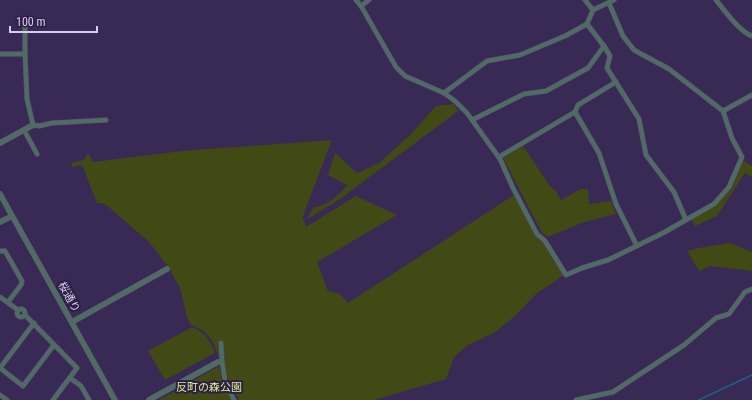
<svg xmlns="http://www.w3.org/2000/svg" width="752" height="400" font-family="'Roboto Condensed','Noto Sans JP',sans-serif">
<rect width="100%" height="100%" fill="#382955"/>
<g fill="#414915">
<path d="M 454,104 L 458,111 L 340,199 L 306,220 L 314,207 C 325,207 341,194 347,185 L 328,175 L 335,153 L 357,173 L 379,163 L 411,134 L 436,106 Z"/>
<polygon points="332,140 304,213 303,218 306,227 356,196 397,215 317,262 328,291 340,294 348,303 514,195 535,234 538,239 544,243 564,275 536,294 515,316 494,333 468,345 454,357 446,379 374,400 239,400 230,385 213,342 204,331 190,324 187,317 180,288 169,268 149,242 105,204 97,203 82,165 72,167 71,163 84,160 88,153 93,162 182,151"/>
<polygon points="523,146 550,186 556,191 561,200 581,189 588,189 589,204 611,201 616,214 584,222 548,237 542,233 503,158"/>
<polygon points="741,159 752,166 752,177 745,173 717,216 695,226 691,218 722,197"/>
<polygon points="730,243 752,252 752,271 711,266 699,271 687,251 698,248"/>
<path d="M 192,327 C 207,334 209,339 215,353 L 165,380 L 148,351 Z"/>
<polygon points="219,366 222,382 232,400 159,400"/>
</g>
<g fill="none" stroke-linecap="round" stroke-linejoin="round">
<polyline stroke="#17648d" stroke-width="1.5" points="699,400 752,375"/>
<defs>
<g id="minor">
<polyline points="356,0 361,6 396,67 405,76 444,93 455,101 467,113 500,159 513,188 537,234 545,241 566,275 582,268 608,260 663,233 714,204 729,187 742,157 732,138 723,111 669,69 634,50 623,36 609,3"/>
<polyline points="585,0 593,10"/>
<polyline points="614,0 593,10 587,24 604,46 610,56 607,68 639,119 646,155 674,192 686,220"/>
<path d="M 716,0 C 725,11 739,31 752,36"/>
<polyline points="361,6 369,0"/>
<polyline points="0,54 25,54 27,99 33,125 39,126 52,123 106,120"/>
<polyline points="25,54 25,22"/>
<polyline points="444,93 487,61 520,55 565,36 587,24"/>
<polyline points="723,111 752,95"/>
<polyline points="575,112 599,153 616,204 637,246"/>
<polyline points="472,120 524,94 546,91 588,68 604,46"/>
<polyline points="24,130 37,154"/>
<polyline points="499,157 575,112 578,105 616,82"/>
<polyline points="0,251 5,251 22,281 21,285 8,302"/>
<polyline points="0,297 18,310"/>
<circle cx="21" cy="313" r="4"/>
<polyline points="25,315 77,368 53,400"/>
<polyline points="34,323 0,368 23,386 54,345"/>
<polyline points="221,343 222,361"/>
<polyline points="218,362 222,361 225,381 234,400"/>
<polyline points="70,378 81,386 89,400"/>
<polyline points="0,395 7,400"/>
<polyline points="576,400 613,392 684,345 716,318 729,314 745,292 752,289"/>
</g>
<g id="tertiary">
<polyline points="0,143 33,125"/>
<polyline points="0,194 115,400"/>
<polyline points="0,222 12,216"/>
<polyline points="72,322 167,269"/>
<polyline points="149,400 218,362"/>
</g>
</defs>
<use href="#minor" stroke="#51446d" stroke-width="5.5"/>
<use href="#tertiary" stroke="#51446d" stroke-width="6"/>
<use href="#minor" stroke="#4f6b64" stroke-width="4.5"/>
<use href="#tertiary" stroke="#4f6b64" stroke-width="5.5"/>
</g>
<g text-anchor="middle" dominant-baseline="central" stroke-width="4" stroke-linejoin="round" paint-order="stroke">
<g font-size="11" fill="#d6cfea" stroke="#2e1f49">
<text transform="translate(69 297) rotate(61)">桜通り</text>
</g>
<g font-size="11" fill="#d7ea86" stroke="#2e1f49">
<text x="209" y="387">反町の森公園</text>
</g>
</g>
<path d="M10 26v6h87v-6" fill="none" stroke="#d6cfea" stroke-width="2"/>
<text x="16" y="26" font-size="12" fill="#d6cfea" stroke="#2e1f49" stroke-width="3" paint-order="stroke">100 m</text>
</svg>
